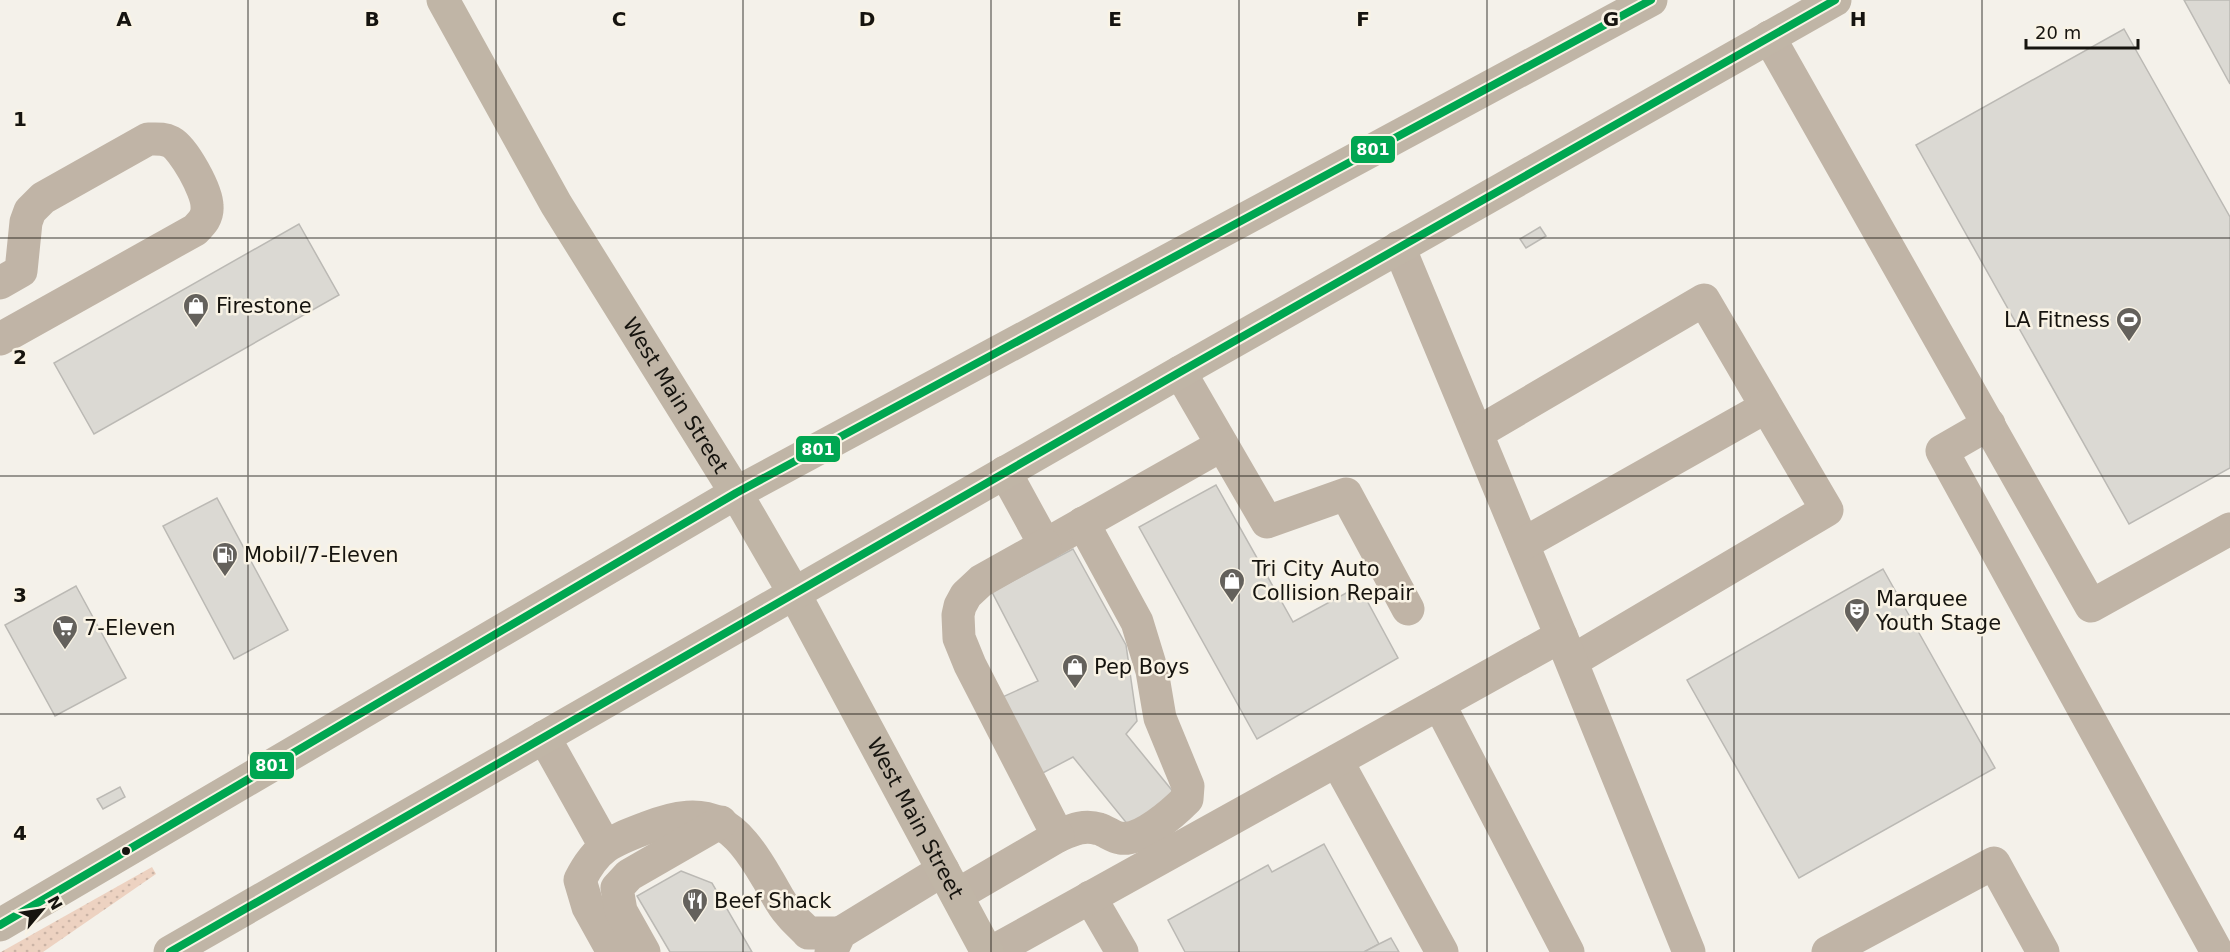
<svg xmlns="http://www.w3.org/2000/svg" width="2230" height="952" font-family="'DejaVu Sans',sans-serif">
<defs>
<pattern id="grass-dots" width="8" height="8" patternUnits="userSpaceOnUse" patternTransform="scale(1.5)"><rect width="8" height="8" fill="#edd2c1"/><path d="M2 2h.1M6 6h.1" fill="none" stroke="#cab3a5" stroke-width="1.8" stroke-linecap="round"/></pattern>
</defs>
<rect width="100%" height="100%" fill="#f4f1ea"/>
<polygon fill="url(#grass-dots)" points="152,867 156,874 43,952 1,952"/>
<g fill="#dbd9d3" stroke="#bbb9b4" stroke-width="1.5">
<polygon points="2184,0 2230,0 2230,84"/>
<polygon points="2124,29 2230,217 2230,468 2129,524 1916,145"/>
<polygon points="299,224 339,295 94,434 54,363"/>
<polygon points="1540,227 1546,236 1526,248 1520,239"/>
<polygon points="1216,485 1293,622 1359,586 1398,658 1257,739 1139,527"/>
<polygon points="217,498 288,630 234,659 163,526"/>
<polygon points="1073,549 1126,645 1137,721 1126,734 1175,794 1133,831 1073,757 1039,775 998,699 1038,681 992,592"/>
<polygon points="1883,569 1995,768 1799,878 1687,680"/>
<polygon points="76,586 126,678 55,716 5,625"/>
<polygon points="120,787 125,797 103,809 97,799"/>
<polygon points="1324,844 1379,944 1364,952 1185,952 1168,920 1268,865 1272,872"/>
<polygon points="681,871 712,883 752,952 670,952 637,896"/>
<polygon points="1391,938 1399,952 1364,952 1379,944"/>
</g>
<g fill="none" stroke-linecap="round" stroke-linejoin="round">
<g stroke="#c0b4a6" stroke-width="33">
<polyline points="1769,37 2091,606 2230,529"/>
<polyline points="1399,247 1561,636"/>
<path d="M 0,283 L 21,271 L 26,222 L 30,211 L 43,198 L 148,139 C 157,139 163,138 171,142 C 184,149 207,191 207,206 C 208,217 202,223 195,230 L 0,339"/>
<polyline points="1180,372 1267,522 1346,494 1408,609"/>
<polyline points="1989,424 1942,451 2217,952"/>
<polyline points="1477,433 1704,300 1827,510 1572,661"/>
<polyline points="1005,472 1045,545 1222,445"/>
<polyline points="1523,544 1766,407"/>
<polyline points="1439,704 1568,952"/>
<polyline points="544,737 605,846"/>
<polyline points="1337,761 1442,952"/>
<path d="M 1058,836 C 1072,830 1084,824 1099,829 C 1106,831 1113,837 1120,838 C 1141,842 1174,812 1187,799 L 1188,786 L 1160,718 L 1152,671 L 1137,622 L 1083,523"/>
<polyline points="957,895 1058,836 970,665 959,638 958,615 960,606 966,595 981,581 1045,545"/>
<polyline points="1090,897 1122,952"/>
<path d="M 613,952 L 588,907 L 580,880 C 597,846 612,841 646,828 C 710,802 735,823 767,878 C 774,889 780,903 789,913 C 794,920 802,926 808,933 L 840,933"/>
<polyline points="644,952 621,911 617,888 629,875 721,822"/>
<polyline points="831,952 840,933 943,870"/>
<polyline points="992,952 1561,636 1689,952"/>
<polyline points="1828,952 1994,863 2043,952"/>
</g>
<g stroke="#c0b5a6" stroke-width="33">
<path id="s1" d="M 443,0 L 556,204 L 736,493 L 794,593 L 987,952"/>
<polyline points="0,925 736,493 1651,0"/>
<polyline points="170,952 1180,372 1835,0"/>
</g>
<defs>
<g id="bus-1">
<polyline points="0,925 736,493 1651,0"/>
<polyline points="170,952 1180,372 1835,0"/>
</g>
</defs>
<use href="#bus-1" stroke="#f9f3e5" stroke-width="12"/>
<use href="#bus-1" stroke="#00a651" stroke-width="8"/>
</g>
<path fill="none" stroke="#16140f" stroke-width="1.5" stroke-opacity="0.55" d="M 248,0 L 248,952M 496,0 L 496,952M 743,0 L 743,952M 991,0 L 991,952M 1239,0 L 1239,952M 1487,0 L 1487,952M 1734,0 L 1734,952M 1982,0 L 1982,952M 0,238 L 2230,238M 0,476 L 2230,476M 0,714 L 2230,714"/>
<defs>
<symbol id="shop-pin" viewBox="-11 -11 22 30"><path d="M0 17L-7.5 6A9.5 9.5 0 1 1 7.5 6Z" fill="#64615c" stroke="#f9f3e5"/><path d="M-5-2.5h2.3a2.7 3.5 0 0 1 5.4 0H5L5.5 6h-11ZM-1.5-2.5h3a1.5 2.3 0 0 0-3 0Z" fill="#fff"/></symbol>
<symbol id="stadium-pin" viewBox="-11 -11 22 30"><path d="M0 17L-7.5 6A9.5 9.5 0 1 1 7.5 6Z" fill="#64615c" stroke="#f9f3e5"/><path d="M0-5a6.5 5 0 1 0 0 10a6.5 5 0 1 0 0-10ZM-3.5-1.8h7v3.6h-7Z" fill="#fff"/></symbol>
<symbol id="fuel-pin" viewBox="-11 -11 22 30"><path d="M0 17L-7.5 6A9.5 9.5 0 1 1 7.5 6Z" fill="#64615c" stroke="#f9f3e5"/><path d="M-5.5-6h7V0h2V4h1.3V-2.5L3-4.5l.8-.8L6-3V5H2.5V1h-1V6h-7ZM-4.2-4.7v3.2H.2V-4.7Z" fill="#fff"/></symbol>
<symbol id="theatre-pin" viewBox="-11 -11 22 30"><path d="M0 17L-7.5 6A9.5 9.5 0 1 1 7.5 6Z" fill="#64615c" stroke="#f9f3e5"/><path d="M-5-5.5Q0-4 5-5.5V0Q5 5 0 6Q-5 5-5 0ZM-3.3-2.5H-1v1.5H-3.3ZM1-2.5H3.3v1.5H1ZM-2.8 1Q0 5.5 2.8 1Z" fill="#fff"/></symbol>
<symbol id="supermarket-pin" viewBox="-11 -11 22 30"><path d="M0 17L-7.5 6A9.5 9.5 0 1 1 7.5 6Z" fill="#64615c" stroke="#f9f3e5"/><path d="M-6-5.5h2.5l.6 2H6L4.5 2H-2.5L-4.4-4H-6ZM-1.5 3.2a1.3 1.3 0 1 0 .1 0ZM3 3.2a1.3 1.3 0 1 0 .1 0Z" fill="#fff"/></symbol>
<symbol id="restaurant-pin" viewBox="-11 -11 22 30"><path d="M0 17L-7.5 6A9.5 9.5 0 1 1 7.5 6Z" fill="#64615c" stroke="#f9f3e5"/><path d="M-5-6h1v4h1v-4h1v4h1v-4h1v5L-1.5 .5V6h-2V.5L-5-1ZM5-6V6H3V1.5H1.5Q1.5-4 5-6Z" fill="#fff"/></symbol>
</defs>
<g fill-rule="evenodd">
<use href="#shop-pin" x="181" y="291" width="30" height="40"/>
<use href="#stadium-pin" x="2114" y="305" width="30" height="40"/>
<use href="#fuel-pin" x="210" y="540" width="30" height="40"/>
<use href="#shop-pin" x="1217" y="566" width="30" height="40"/>
<use href="#theatre-pin" x="1842" y="596" width="30" height="40"/>
<use href="#supermarket-pin" x="50" y="613" width="30" height="40"/>
<use href="#shop-pin" x="1060" y="652" width="30" height="40"/>
<use href="#restaurant-pin" x="680" y="886" width="30" height="40"/>
</g>
<circle fill="#16140f" stroke="#f9f3e5" stroke-width="2" cx="126" cy="851" r="5"/>
<g text-anchor="middle" dominant-baseline="central" stroke-width="5" stroke-linejoin="round" paint-order="stroke">
<g font-size="21" fill="#16140f" stroke="#f9f3e5" text-anchor="start">
<text x="216" y="306">Firestone</text>
<text x="2110" y="320" text-anchor="end">LA Fitness</text>
<text x="244" y="555">Mobil/7-Eleven</text>
<text x="1252" y="569">Tri City Auto<tspan x="1252" dy="24">Collision Repair</tspan></text>
<text x="1876" y="599">Marquee<tspan x="1876" dy="24">Youth Stage</tspan></text>
<text x="84" y="628">7-Eleven</text>
<text x="1094" y="667">Pep Boys</text>
<text x="714" y="901">Beef Shack</text>
</g>
<g font-size="21" fill="#16140f" stroke="#f9f3e5">
<text stroke="none"><textPath href="#s1" startOffset="459">West Main Street</textPath></text>
<text stroke="none"><textPath href="#s1" startOffset="945">West Main Street</textPath></text>
</g>
</g>
<g font-size="20" text-anchor="middle" font-weight="bold" fill="#16140f" stroke="#f9f3e5" stroke-width="5" stroke-linejoin="round" paint-order="stroke">
<text x="124" y="26">A</text>
<text x="372" y="26">B</text>
<text x="619" y="26">C</text>
<text x="867" y="26">D</text>
<text x="1115" y="26">E</text>
<text x="1363" y="26">F</text>
<text x="1611" y="26">G</text>
<text x="1858" y="26">H</text>
<text x="20" y="126">1</text>
<text x="20" y="364">2</text>
<text x="20" y="602">3</text>
<text x="20" y="840">4</text>
</g>
<g stroke="#f9f3e5" stroke-width="2">
<rect x="1350" y="135" width="46" height="29" rx="6" fill="#00a651"/>
<rect x="795" y="435" width="46" height="28" rx="6" fill="#00a651"/>
<rect x="249" y="751" width="46" height="29" rx="6" fill="#00a651"/>
</g>
<g font-size="16" text-anchor="middle" font-weight="bold" fill="#fff">
<text x="1373" y="155">801</text>
<text x="818" y="455">801</text>
<text x="272" y="771">801</text>
</g>
<g transform="translate(42 910) rotate(61)" stroke="#f9f3e5" stroke-width="4.5" paint-order="stroke">
<path d="M0-4.5L10 22L0 15L-10 22Z" fill="#16140f"/>
<text y="-9" font-size="16" font-weight="bold" text-anchor="middle" fill="#16140f">N</text>
</g>
<path d="M2026 39v9h112v-9" fill="none" stroke="#16140f" stroke-width="3"/>
<text x="2035" y="39" font-size="18" fill="#16140f" stroke="#f9f3e5" stroke-width="4.5" paint-order="stroke">20 m</text>
</svg>
